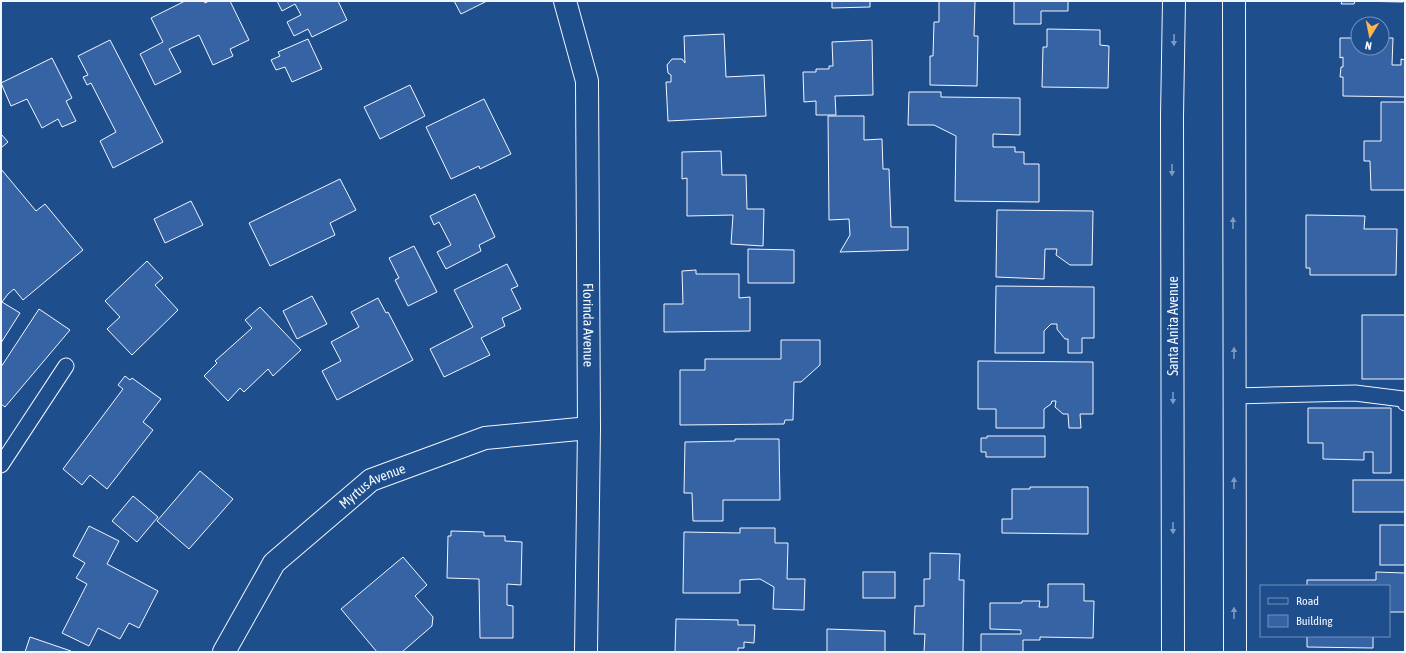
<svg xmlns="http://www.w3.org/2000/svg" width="1406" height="653" font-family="'Asap Condensed',sans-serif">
<rect width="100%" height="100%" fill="#1f4e8c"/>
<g fill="#3563a3" stroke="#f2f6ff">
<polygon points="185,1 204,1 205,3 209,1 230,1 249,40 230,49 233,56 213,65 199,35 169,49 181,72 155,85 140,54 163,42 151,18"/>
<polygon points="277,1 338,1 347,20 312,37 308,29 294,36 287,22 301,15 295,4 282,11"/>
<polygon points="454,1 487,1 461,14"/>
<polygon points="832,1 870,1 870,7 832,8"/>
<polygon points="939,1 975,1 974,36 978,36 977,86 930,85 930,56 933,56 934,22 939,22"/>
<polygon points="1014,1 1068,1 1068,11 1041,11 1041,24 1014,24"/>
<polygon points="1342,1 1355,1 1354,4 1341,4"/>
<polygon points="1356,1 1403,1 1403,2"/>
<polygon points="1047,29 1100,30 1100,45 1109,46 1108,88 1042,87 1043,47 1047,47"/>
<polygon points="724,34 726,77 764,75 766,116 668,121 666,82 671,82 671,75 668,73 667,65 672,59 682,59 685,63 684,36"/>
<polygon points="1340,38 1358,38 1358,48 1382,48 1382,38 1393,38 1392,65 1401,65 1401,59 1405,60 1405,97 1343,96 1343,77 1340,77 1341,67 1343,67 1343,57 1340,58"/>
<polygon points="308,39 322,69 292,82 285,67 276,70 271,60 280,56 278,52"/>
<polygon points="110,40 163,142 113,168 100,141 116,132 91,83 87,85 83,77 88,75 78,56"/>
<polygon points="872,40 873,95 835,96 836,115 816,115 816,101 804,102 803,72 816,72 816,69 829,69 829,66 833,66 832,42"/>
<polygon points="52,58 72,98 66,101 76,121 62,127 58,119 42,128 27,99 11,106 1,83"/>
<polygon points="410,85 425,116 380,139 364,107"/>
<polygon points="909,92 941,92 941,97 1020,98 1020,135 993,134 993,147 1015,147 1015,152 1024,152 1024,164 1039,164 1039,202 955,201 956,136 934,125 908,125"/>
<polygon points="484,99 511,154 480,169 479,166 451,179 426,127"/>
<polygon points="1381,102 1405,102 1405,190 1371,190 1370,161 1364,161 1364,141 1381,141"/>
<polygon points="828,116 864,116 864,140 882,139 883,169 889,169 891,227 908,227 908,250 840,252 850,235 849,219 829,220"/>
<polygon points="1,134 8,142 1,148"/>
<polygon points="721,151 722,175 746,175 747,209 764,209 763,246 731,244 733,215 687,216 687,178 682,179 682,152"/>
<polygon points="1,169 36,211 45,204 83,250 23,300 14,289 8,294 2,302 20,313 1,343"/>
<polygon points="340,179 356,210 330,223 335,235 270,266 249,223"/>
<polygon points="475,194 495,237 479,245 481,251 446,269 437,252 451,245 439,222 434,225 430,216"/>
<polygon points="191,201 203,225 165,243 154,219"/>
<polygon points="997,210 1093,211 1092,265 1070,265 1056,255 1057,249 1045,249 1044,279 996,277"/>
<polygon points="1306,215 1365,216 1364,229 1397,229 1396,275 1310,275 1310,268 1306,268"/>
<polygon points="414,246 437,292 408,306 395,280 399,278 389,258"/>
<polygon points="748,249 794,250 794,283 748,283"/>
<polygon points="147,261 163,278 155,285 178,310 132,355 107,329 120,317 105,301"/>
<polygon points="507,264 518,286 511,289 521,309 502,318 505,326 481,338 490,355 444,377 430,349 473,327 454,290"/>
<polygon points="696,270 696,274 739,274 739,298 750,297 750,331 664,332 664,304 683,304 682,271"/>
<polygon points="996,286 1094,287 1094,338 1082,338 1082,353 1068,353 1068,339 1065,339 1057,329 1057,324 1051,324 1044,331 1044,353 995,353"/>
<polygon points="312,296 327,324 297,339 283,311"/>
<polygon points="378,298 386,313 388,312 413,360 337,400 322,371 341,361 331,342 359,327 351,312"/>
<polygon points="260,307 301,350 273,376 268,369 244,392 240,388 228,401 204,376 217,363 215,361 252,328 245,320"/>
<polygon points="39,309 70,330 5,407 1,404 1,367"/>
<rect x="1362" y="315" width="43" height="64"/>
<polygon points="781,340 820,340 820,365 801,382 794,382 793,420 785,420 784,424 680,425 680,370 705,370 705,359 781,359"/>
<polygon points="978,361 1093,362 1093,414 1080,414 1081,428 1069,428 1068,414 1063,414 1055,407 1056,401 1052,401 1051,404 1044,409 1044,428 996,428 996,409 978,409"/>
<polygon points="125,376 130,380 132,378 161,399 143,422 153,430 107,489 90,475 82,485 63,469 123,389 118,385"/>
<polygon points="1308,408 1391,408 1391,473 1373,473 1373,452 1364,452 1364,460 1323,459 1323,443 1308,443"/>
<polygon points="987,436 1045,436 1045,457 986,457 986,452 981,452 981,438 987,438"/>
<polygon points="735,439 779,439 780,500 723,500 723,521 693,521 692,493 684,493 685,442 735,441"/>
<polygon points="200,471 233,499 189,549 157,521"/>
<rect x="1353" y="480" width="52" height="32"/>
<polygon points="1030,487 1088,487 1088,534 1002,533 1002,519 1012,519 1012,489 1030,489"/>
<polygon points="133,496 158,517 137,542 112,521"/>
<rect x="1380" y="525" width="25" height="40"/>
<polygon points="89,526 119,541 107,564 158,591 139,628 129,623 120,639 98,628 89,646 62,633 87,584 76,578 85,563 73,556"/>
<polygon points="740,528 775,528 775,543 788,543 787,579 805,579 804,610 773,609 774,587 760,579 740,580 740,593 683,593 684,532 740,533"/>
<polygon points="451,531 484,532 484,536 505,536 505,541 522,542 521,585 507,584 507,605 513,606 513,638 480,638 479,579 447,578 448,536 451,536"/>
<polygon points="930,553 960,554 959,580 964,580 963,652 924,652 925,634 914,634 915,606 924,606 924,579 930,579"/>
<polygon points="403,557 427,585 415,596 433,617 432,626 402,652 377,652 341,609"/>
<rect x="863" y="572" width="32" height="26"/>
<polygon points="1376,572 1405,573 1405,612 1389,612 1389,586 1307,586 1307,580 1376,580"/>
<polygon points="1048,584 1084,584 1084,601 1094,601 1093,638 1040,637 1040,640 1023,640 1023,652 981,652 981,634 1021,634 1021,630 990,629 990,603 1022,603 1022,601 1040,601 1039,607 1048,607"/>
<polygon points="676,619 738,620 738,625 755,625 754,643 744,642 744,648 738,648 738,652 675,652"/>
<polygon points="827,629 885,631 885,652 827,652"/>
<polygon points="1307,636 1373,636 1373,648 1307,647"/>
<polygon points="30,637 71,651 71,652 25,652"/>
</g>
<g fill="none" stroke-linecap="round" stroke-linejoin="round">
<defs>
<g id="service">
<polyline points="1234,396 1355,393 1403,399 1405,403"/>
<polyline points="1,465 66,366"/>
</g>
<g id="minor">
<path id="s1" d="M 565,1 L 587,81 L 589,428 L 586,652"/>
<path id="s2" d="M 224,652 L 274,563 L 371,480 L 485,438 L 589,428"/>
</g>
<g id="primary">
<polyline points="1234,1 1235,652"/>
<polyline points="1173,652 1172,116 1174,1"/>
</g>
</defs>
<use href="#service" stroke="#f2f6ff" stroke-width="17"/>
<use href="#minor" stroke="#f2f6ff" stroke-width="24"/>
<use href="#primary" stroke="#f2f6ff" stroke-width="24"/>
<use href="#service" stroke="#1f4e8c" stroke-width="15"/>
<use href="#minor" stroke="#1f4e8c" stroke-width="22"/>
<use href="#primary" stroke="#1f4e8c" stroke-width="22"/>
</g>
<defs><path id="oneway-solid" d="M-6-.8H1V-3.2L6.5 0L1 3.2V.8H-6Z"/></defs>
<g fill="#7e9ac0">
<use href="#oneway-solid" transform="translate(1174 40) rotate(91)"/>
<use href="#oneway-solid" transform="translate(1172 170) rotate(90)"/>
<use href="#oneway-solid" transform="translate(1233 223) rotate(-90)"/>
<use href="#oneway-solid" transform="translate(1234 353) rotate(-90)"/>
<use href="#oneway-solid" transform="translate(1173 398) rotate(90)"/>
<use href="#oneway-solid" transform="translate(1234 483) rotate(-90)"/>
<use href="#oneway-solid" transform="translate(1173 528) rotate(90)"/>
<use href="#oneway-solid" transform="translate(1234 613) rotate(-90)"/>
</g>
<g text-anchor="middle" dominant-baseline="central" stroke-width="3" stroke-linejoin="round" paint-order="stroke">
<g font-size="14" fill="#f2f6ff" stroke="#1f4e8c">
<text stroke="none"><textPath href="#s1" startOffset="327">Florinda Avenue</textPath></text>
<text transform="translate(1173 326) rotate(-90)">Santa Anita Avenue</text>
<text stroke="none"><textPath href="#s2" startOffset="228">Myrtus Avenue</textPath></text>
</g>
</g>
<rect width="1406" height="653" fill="none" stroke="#f2f6ff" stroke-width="4"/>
<rect x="1260" y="585" width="130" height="52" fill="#1f4e8c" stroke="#7391ba"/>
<rect x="1268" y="598" width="20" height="6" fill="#1f4e8c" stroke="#7391ba"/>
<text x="1296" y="605" font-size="12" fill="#f2f6ff">Road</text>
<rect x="1268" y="615" width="20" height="12" fill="#3563a3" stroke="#7391ba"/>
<text x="1296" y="625" font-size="12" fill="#f2f6ff">Building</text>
<g transform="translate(1370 36) rotate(190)"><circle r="19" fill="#1f4e8c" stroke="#7391ba"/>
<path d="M0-3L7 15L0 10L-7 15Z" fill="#ffb74d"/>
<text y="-6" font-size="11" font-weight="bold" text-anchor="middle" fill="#f2f6ff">N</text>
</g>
</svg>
